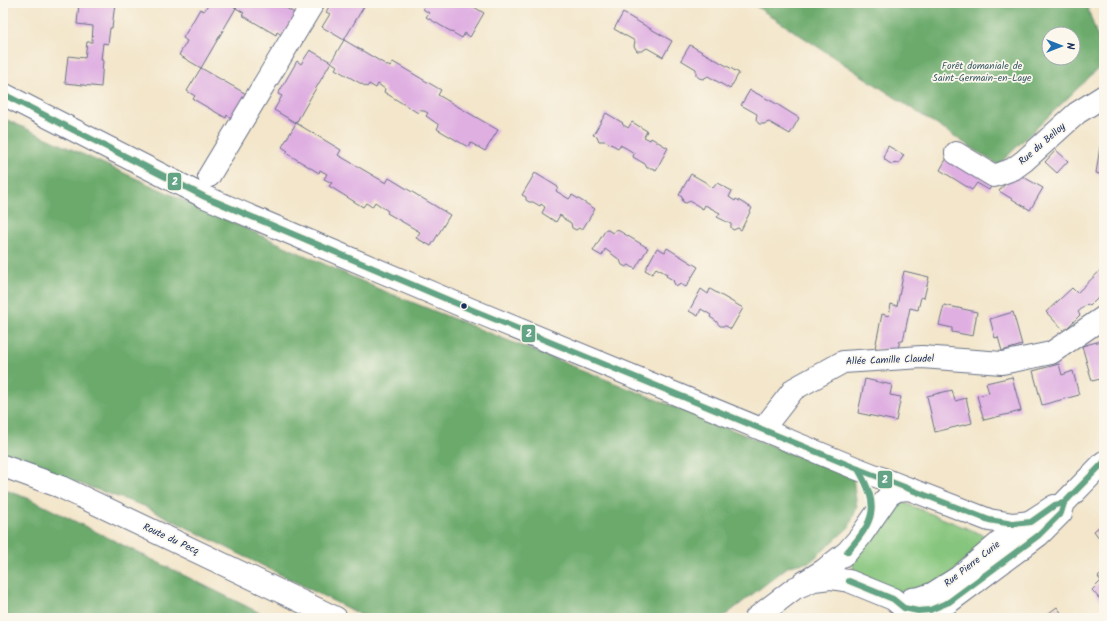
<svg xmlns="http://www.w3.org/2000/svg" width="1107" height="621" font-family="Kalam,sans-serif">
<rect width="100%" height="100%" fill="#fbf7ec"/>
<filter id="ink" filterUnits="userSpaceOnUse"><feTurbulence type="fractalNoise" baseFrequency=".025" numOctaves="2"/><feDisplacementMap in="SourceGraphic" scale="8" xChannelSelector="R" yChannelSelector="G"/><feConvolveMatrix kernelMatrix="1 2 1 2 8 2 1 2 1" color-interpolation-filters="sRGB"/></filter>
<filter id="wash" filterUnits="userSpaceOnUse"><feTurbulence type="fractalNoise" baseFrequency=".012" numOctaves="4" result="noise"/><feDisplacementMap in="SourceGraphic" scale="16" xChannelSelector="R" yChannelSelector="G"/><feGaussianBlur stdDeviation="0.9" result="paint"/><feColorMatrix in="noise" values="0 0 0 0 0 0 0 0 0 0 0 0 0 0 0 0 0 1.4 0 .05"/><feComposite in="paint" operator="in"/></filter>
<g filter="url(#wash)">
<rect width="100%" height="100%" fill="#f3e6cb"/>
<polygon fill="#86c57d" stroke="#507a6e" points="897,500 986,536 990,538 936,588 908,595 854,575 853,562 896,501"/>
<g fill="#6caa6c" stroke="#446c65" fill-rule="evenodd">
<path d="M 751,3 L 1086,3 L 1104,56 L 1104,63 L 998,165 ZM 1049,34 L 1073,34 L 1073,58 L 1049,58 Z"/>
<polygon points="3,118 379,289 853,478 857,507 849,527 810,562 789,566 722,618 367,618 144,506 3,457"/>
<polygon points="3,489 30,499 270,618 3,618"/>
</g>
<g id="blocks">
<g fill="#dfafe2">
<polygon points="79,3 115,3 112,28 110,28 108,44 103,43 101,60 103,60 101,87 65,83 68,56 85,58 87,42 92,42 93,26 77,24"/>
<polygon points="209,3 227,3 236,8 240,3 278,3 296,14 283,36 277,32 276,35 242,15 244,13 236,8 201,68 248,95 233,119 227,115 226,118 193,99 195,96 187,91 201,68 179,55 187,41 183,38 200,9 204,11"/>
<polygon points="331,3 366,3 344,40 322,27 330,14 326,12"/>
<polygon points="419,3 467,3 484,13 470,37 465,33 462,38 426,17 429,13 423,9 425,6"/>
<polygon points="623,13 672,41 663,57 647,48 642,51 637,51 634,46 635,41 614,29"/>
<polygon points="344,40 390,67 393,62 441,90 438,95 498,130 485,151 471,143 468,147 437,129 439,125 426,116 428,113 420,109 418,113 384,92 385,89 378,84 376,88 369,84 367,87 335,69 337,66 331,62"/>
<polygon points="690,45 739,73 730,89 708,76 703,79 699,78 696,75 696,69 681,60"/>
<polygon points="310,50 331,62 296,123 274,110 282,96 278,94 297,61 301,64"/>
<polygon points="750,90 775,103 799,118 790,134 769,122 764,124 759,124 756,120 757,114 741,105"/>
<polygon points="606,113 623,123 622,124 628,128 632,122 647,131 644,137 650,140 651,138 668,148 656,170 652,168 647,168 645,164 633,157 634,153 626,148 620,145 618,148 605,141 599,141 597,136 593,135"/>
<polygon points="296,123 341,150 338,155 386,183 389,178 450,215 431,246 416,238 420,232 387,213 388,211 375,202 372,207 366,203 363,207 329,186 332,183 324,179 327,174 320,170 319,173 286,153 288,151 282,147"/>
<polygon points="1103,145 1104,145 1104,175 1096,173 1100,147 1103,148"/>
<polygon points="888,146 904,155 899,163 891,164 885,160 884,155"/>
<polygon points="1056,150 1068,161 1057,173 1045,162"/>
<polygon points="948,156 993,183 989,190 977,183 972,190 940,170"/>
<polygon points="535,173 558,187 556,191 569,199 572,195 595,209 582,230 579,228 576,230 572,228 571,223 564,219 564,218 560,215 556,222 542,213 545,207 541,204 540,206 533,202 529,202 526,200 526,197 522,195"/>
<polygon points="691,174 707,183 707,184 713,188 717,183 732,191 729,197 735,201 736,199 752,208 741,230 738,228 733,230 731,228 731,224 717,217 720,213 705,205 703,209 690,201 686,203 683,202 682,197 679,195"/>
<polygon points="1014,174 1018,174 1043,188 1030,210 999,191"/>
<polygon points="606,229 613,233 616,229 648,248 635,269 629,265 626,267 622,265 620,260 605,249 602,256 593,251"/>
<polygon points="657,248 665,252 667,248 698,267 686,287 680,284 678,286 675,285 673,280 666,276 667,274 656,268 652,274 645,270"/>
<polygon points="1104,267 1104,298 1101,300 1099,297 1090,306 1087,304 1078,312 1080,315 1064,331 1046,312 1072,288 1077,293"/>
<polygon points="904,271 929,277 924,298 921,297 918,310 910,308 903,341 900,341 897,352 875,348 882,314 889,316 891,304 897,306"/>
<polygon points="701,289 708,294 710,289 743,308 731,329 726,326 720,326 716,321 710,317 711,315 701,309 698,316 689,311"/>
<polygon points="944,305 977,312 973,336 952,332 952,328 939,325"/>
<polygon points="1013,312 1022,345 1002,351 998,337 995,338 990,319"/>
<polygon points="1104,340 1104,378 1092,381 1082,346"/>
<polygon points="1059,364 1062,375 1073,371 1079,395 1042,405 1033,371"/>
<polygon points="1012,377 1021,411 984,420 977,396 989,393 986,383"/>
<polygon points="865,379 892,385 890,395 901,397 896,421 858,413"/>
<polygon points="952,390 955,401 966,398 972,423 935,432 927,396"/>
<polygon points="1101,525 1104,529 1104,534 1099,538 1094,531"/>
<polygon points="1104,572 1104,604 1092,590 1101,581 1098,577"/>
<polygon points="1057,607 1065,618 1042,618"/>
</g>
</g>
</g>
<g filter="url(#ink)">
<use href="#blocks" fill-opacity="0" stroke="#676f84" stroke-width="1"/>
<g fill="none" stroke-linecap="round" stroke-linejoin="round">
<defs>
<g id="minor">
<polyline points="3,94 205,197 465,307 858,469 989,520 1013,524 1031,522"/>
<polyline points="956,153 994,176 1013,169 1024,161 1077,113 1104,96"/>
<polyline points="209,176 313,3"/>
<polyline points="763,429 794,389 843,362 922,357 1002,363 1051,353 1104,317"/>
<polyline points="803,583 824,570 847,552 860,537 889,495 898,490 910,489"/>
</g>
<g id="major">
<polyline points="3,466 61,487 336,618"/>
<polyline points="912,599 920,598 932,594 959,577 1006,537 1054,506"/>
<polyline points="756,618 795,588 814,580 830,578 849,581 893,599 904,608 918,611 930,610 949,602 1039,535 1061,513 1064,503 1104,462"/>
</g>
</defs>
<use href="#minor" stroke="#676f84" stroke-width="24"/>
<use href="#major" stroke="#676f84" stroke-width="24"/>
<use href="#minor" stroke="#fff" stroke-width="22"/>
<use href="#major" stroke="#fff" stroke-width="22"/>
<defs>
<g id="bus-1">
<polyline points="3,94 205,197 465,307 858,469 989,520 1013,524 1031,522 1055,505 1064,503"/>
<path d="M 847,552 C 875,520 880,507 858,469"/>
<polyline points="849,581 893,599 904,608 918,611 930,610 949,602 1039,535 1061,513 1064,503 1104,462"/>
</g>
</defs>
<use href="#bus-1" stroke="#fbf7ec" stroke-width="9"/>
<use href="#bus-1" stroke="#64a486" stroke-width="6"/>
</g>
</g>
<circle fill="#1b2f5e" stroke="#fbf7ec" stroke-width="1.5" cx="464" cy="306" r="3.5"/>
<g text-anchor="middle" dominant-baseline="central" stroke-width="3.5" stroke-linejoin="round" paint-order="stroke">
<g font-size="10" fill="#3b5c67" stroke="#fbf7ec">
<text x="982" y="66">Forêt domaniale de<tspan x="982" dy="12">Saint-Germain-en-Laye</tspan></text>
</g>
<g font-size="10" fill="#1b2f5e" stroke="#fbf7ec">
<text transform="translate(1042 144) rotate(-41)">Rue du Belloy</text>
<text transform="translate(890 360) rotate(-2)">Allée Camille Claudel</text>
<text transform="translate(171 539) rotate(25)">Route du Pecq</text>
<text transform="translate(972 564) rotate(-38)">Rue Pierre Curie</text>
</g>
</g>
<g stroke="#fbf7ec" stroke-width="1.5">
<rect x="167" y="172" width="15" height="19" rx="4" fill="#64a486"/>
<rect x="521" y="324" width="15" height="19" rx="4" fill="#64a486"/>
<rect x="877" y="470" width="16" height="19" rx="4" fill="#64a486"/>
</g>
<g font-size="11" text-anchor="middle" font-weight="bold" fill="#fff">
<text x="175" y="185">2</text>
<text x="529" y="337">2</text>
<text x="885" y="483">2</text>
</g>
<rect width="1107" height="621" fill="none" stroke="#fbf7ec" stroke-width="16"/>
<g transform="translate(1061 46) rotate(90)"><circle r="19" fill="#fbf7ec" stroke="#a1a7b3"/>
<path d="M0-3L7 15L0 10L-7 15Z" fill="#1f6fb2"/>
<text y="-6" font-size="11" font-weight="bold" text-anchor="middle" fill="#1b2f5e">N</text>
</g>
</svg>
